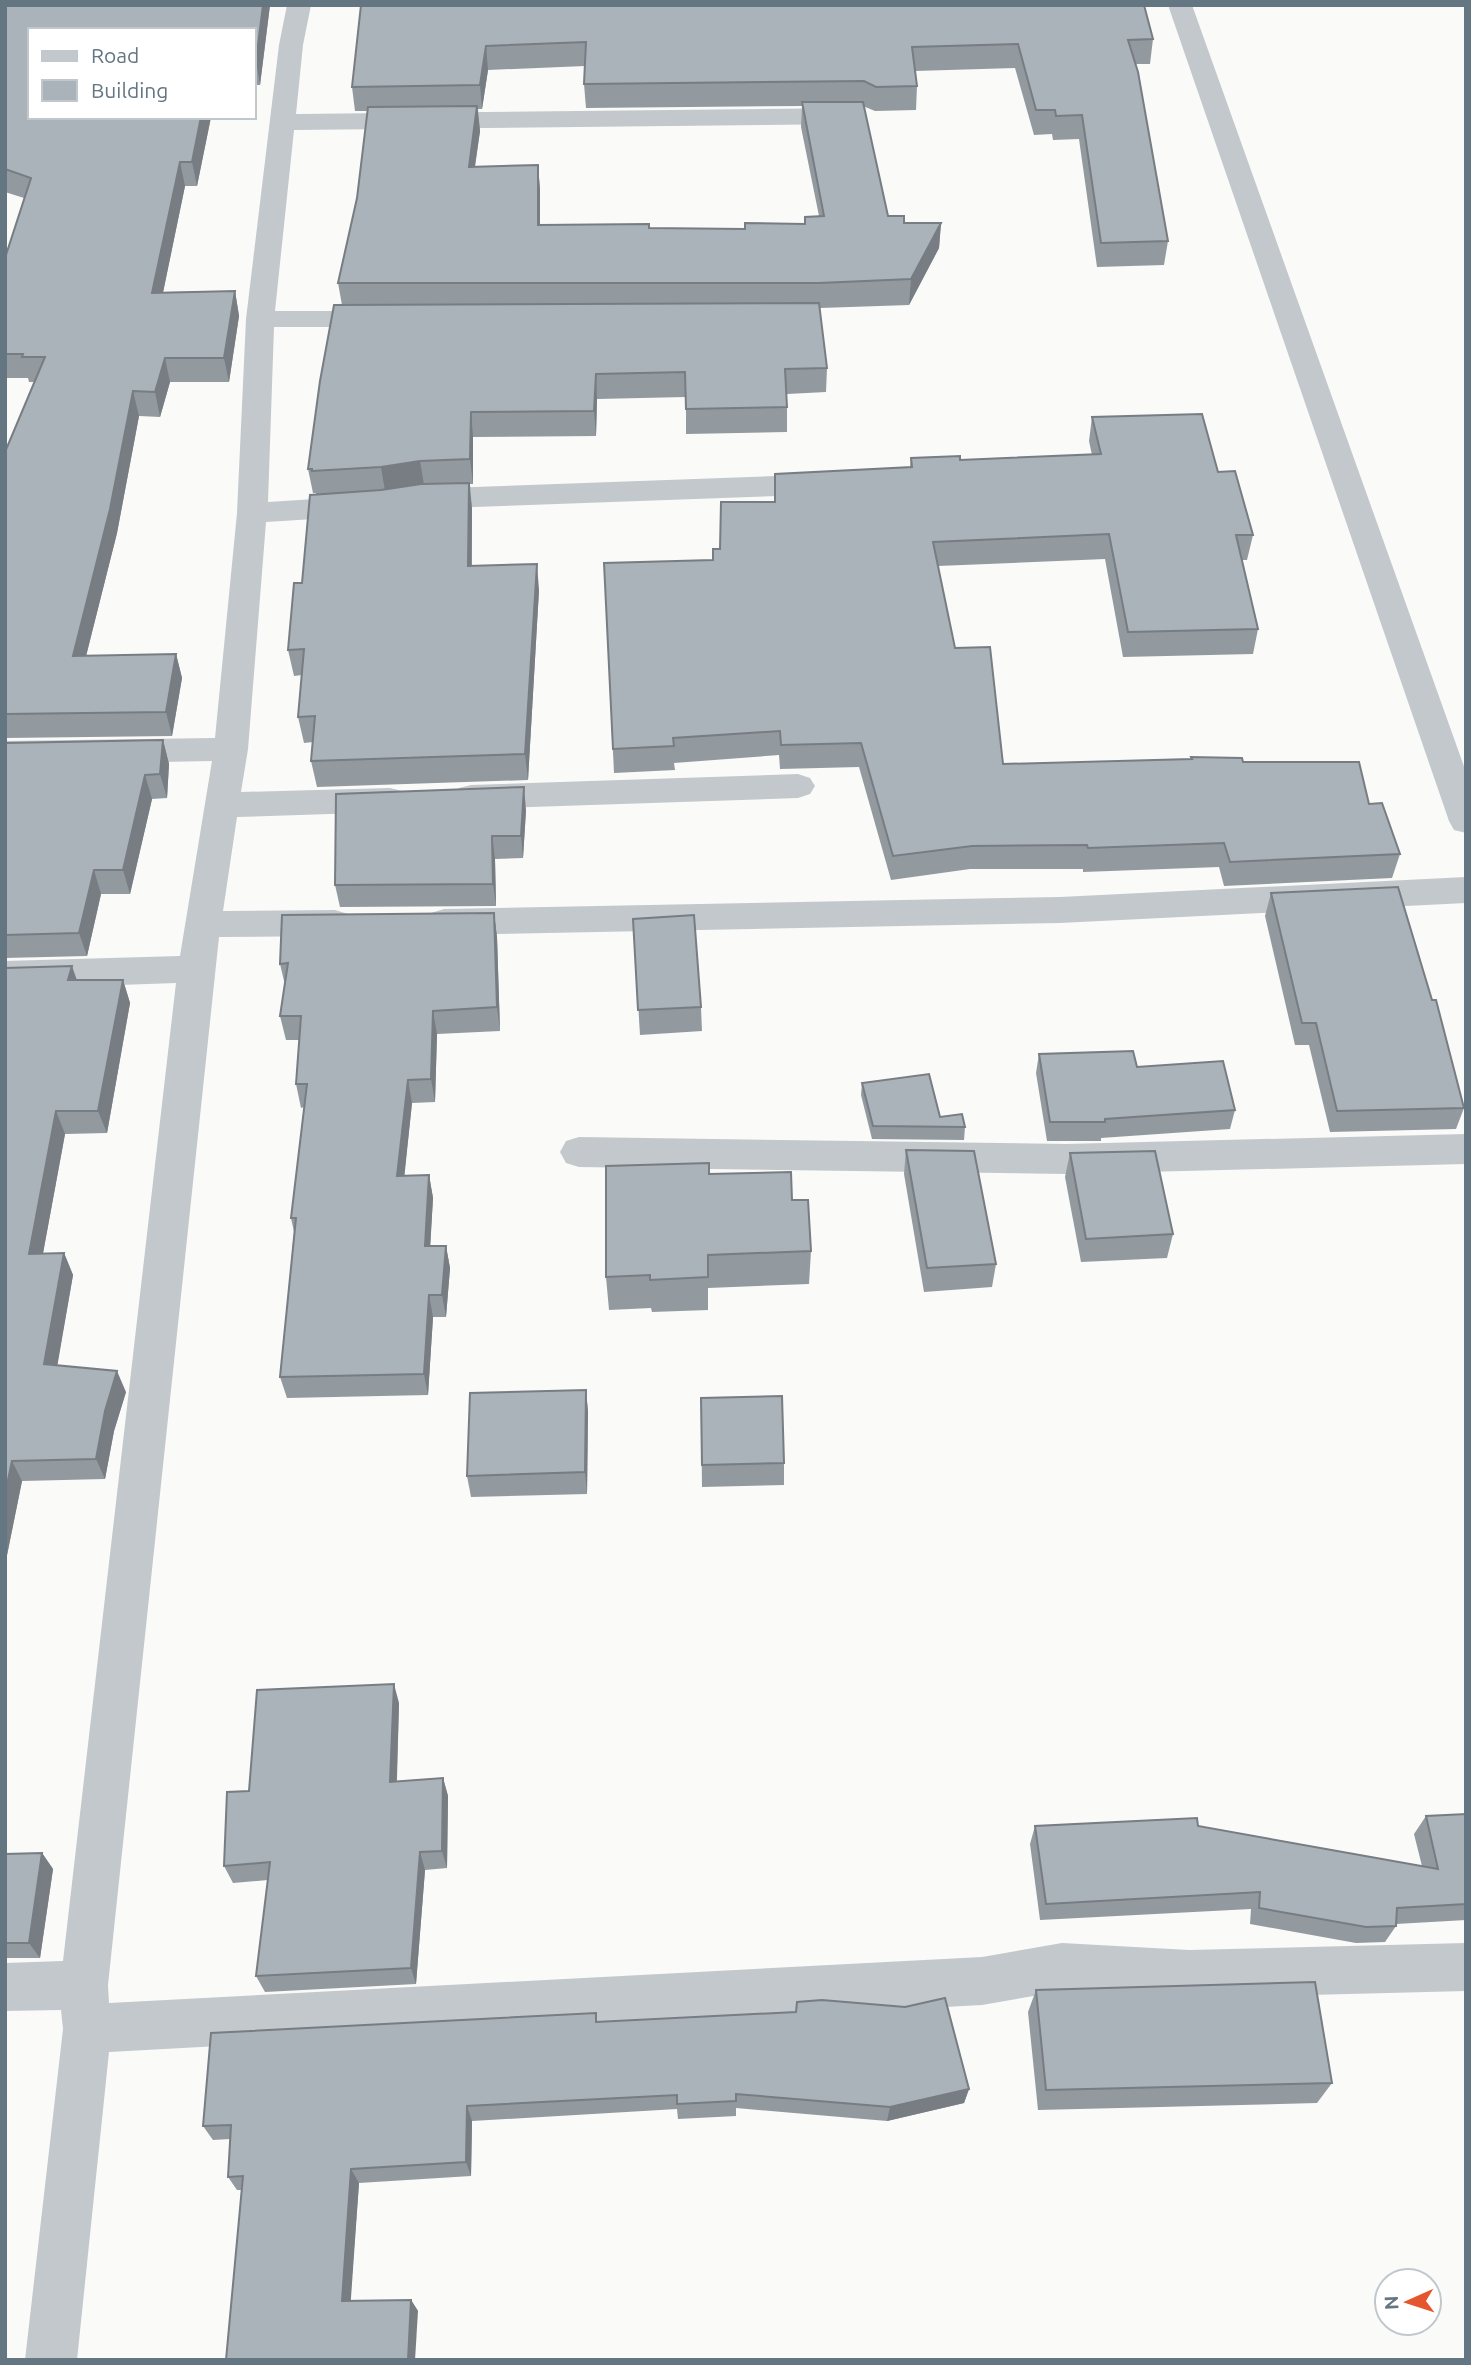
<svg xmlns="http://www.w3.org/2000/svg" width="1471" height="2365" font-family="Ubuntu,sans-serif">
<rect width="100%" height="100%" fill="#fafaf8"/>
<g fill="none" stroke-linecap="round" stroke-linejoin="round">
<g fill="#c3c8cc" fill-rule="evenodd">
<polygon points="287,5 311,5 303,45 296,114 852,108 861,111 865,116 861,121 852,124 294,130 275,311 384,311 394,313 398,319 394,325 384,327 274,327 268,502 362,496 373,499 377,506 373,513 362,516 266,522 248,749 241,792 390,788 402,791 407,800 402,809 390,812 237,817 223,911 335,910 348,914 353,923 348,932 335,936 219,937 108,1985 109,2003 982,1957 1062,1943 1189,1950 1466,1943 1466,1991 1189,1998 1062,1991 982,2005 109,2052 77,2360 25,2360 63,2029 61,2010 5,2011 5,1963 63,1961 176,983 5,989 5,961 180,956 212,761 5,765 5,741 215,738 237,513 246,319 279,45"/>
<polygon points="1168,5 1192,5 1466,772 1466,833 1454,830 1449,821"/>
<polygon points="803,475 814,478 818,485 814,492 803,495 418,509 407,506 403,499 407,492 418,489"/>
<polygon points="798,774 810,778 815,786 810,794 798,798 471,809 459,806 454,797 459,788 471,785"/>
<polygon points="1466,877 1466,903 1060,923 444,935 431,931 426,922 431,913 444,909 1060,897"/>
<polygon points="1466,1134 1466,1164 1066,1174 579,1167 566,1163 560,1152 566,1141 579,1137 1066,1144"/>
</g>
</g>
<g fill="#929a9f" fill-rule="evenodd">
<polygon points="5,5 270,5 260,85 254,85 254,30 30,30 211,117 197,186 185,186 163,292 235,291 239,316 229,382 170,382 160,417 139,416 117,533 86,656 176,654 182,678 172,736 5,738 5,452 35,382 29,382 28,378 5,378 5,258 24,198 5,192"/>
<path d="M 361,5 L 1153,39 L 1150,64 L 1136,64 L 1168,241 L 1164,265 L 1097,267 L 1079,139 L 1053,140 L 1052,134 L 1034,135 L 1015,68 L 915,71 L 917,86 L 916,110 L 875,111 L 863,106 L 888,216 L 904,223 L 941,223 L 939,248 L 909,305 L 820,308 L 827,368 L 826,392 L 787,394 L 787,432 L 686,434 L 686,397 L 597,399 L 596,436 L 473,437 L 473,484 L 470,484 L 472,509 L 472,566 L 539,590 L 528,780 L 317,787 L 311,761 L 313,742 L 304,743 L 298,717 L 302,675 L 294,676 L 288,650 L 302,583 L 316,495 L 316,493 L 313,493 L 308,469 L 342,305 L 338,283 L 357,198 L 368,111 L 355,111 L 352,87 ZM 585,66 L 584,84 L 586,108 L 802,106 L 801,127 L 819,216 L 805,217 L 805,224 L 745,229 L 649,228 L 540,225 L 540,190 L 538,165 L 475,167 L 480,131 L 478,109 L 482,109 L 488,70 Z"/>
<polygon points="1092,417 1218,472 1253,535 1247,560 1242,560 1258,629 1253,654 1123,657 1105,559 938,566 955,648 1003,764 1191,759 1191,757 1243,762 1369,804 1400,854 1392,878 1224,886 1219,867 1083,872 1083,869 970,869 891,880 859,767 780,769 779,755 674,763 675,770 614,773 604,563 713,560 720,549 774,502 775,474 910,467 911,458 960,460 1092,455 1089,441"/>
<polygon points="163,740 169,764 167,798 152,799 130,894 101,894 87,956 5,958 5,743"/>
<polygon points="526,810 523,858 495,859 496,906 340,907 335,885"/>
<polygon points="1271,893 1464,1108 1456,1129 1330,1132 1309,1045 1295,1045 1265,916"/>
<polygon points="494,913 497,937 500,1031 437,1034 435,1102 412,1103 404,1176 429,1175 433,1198 430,1246 446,1246 450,1268 446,1317 433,1317 428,1395 287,1398 280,1377 294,1232 291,1218 304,1107 301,1108 296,1084 299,1040 286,1040 280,1016 285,985 280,964"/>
<polygon points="633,919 701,1007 702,1031 640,1035"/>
<polygon points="5,968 77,980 123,980 130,1003 107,1133 65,1134 43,1253 64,1253 73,1275 57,1365 126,1392 114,1431 105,1479 22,1481 5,1565"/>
<polygon points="1039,1054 1137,1067 1235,1110 1230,1129 1101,1138 1101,1141 1047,1141 1036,1073"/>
<polygon points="862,1083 965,1127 964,1140 872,1139 861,1095"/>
<polygon points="906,1150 996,1264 992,1287 924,1292 904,1174"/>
<polygon points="1070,1153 1173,1234 1167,1258 1081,1262 1065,1177"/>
<polygon points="709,1174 792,1200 811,1251 809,1284 708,1288 708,1310 652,1312 651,1308 609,1310 606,1277"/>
<polygon points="586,1390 588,1412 587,1494 471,1497 467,1476"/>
<polygon points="701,1398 784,1463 784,1485 702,1487"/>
<polygon points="399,1703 397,1781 443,1778 448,1796 447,1868 425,1870 416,1984 265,1992 256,1976 268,1880 233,1883 224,1866 249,1791"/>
<polygon points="1466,1814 1466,1920 1396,1924 1396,1926 1385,1942 1356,1943 1250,1924 1251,1909 1040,1920 1030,1844 1035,1826 1198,1826 1422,1866 1414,1834 1426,1816"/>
<polygon points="42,1853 53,1869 40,1958 5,1958 5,1854"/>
<polygon points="1036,1990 1332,2083 1317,2103 1038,2110 1028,2012"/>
<polygon points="598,2022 969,2089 964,2103 887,2121 736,2108 736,2116 678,2119 677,2109 472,2121 471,2176 359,2183 350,2301 411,2300 418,2311 226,2360 242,2190 237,2190 228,2177 230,2139 213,2140 203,2126"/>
</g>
<g fill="#777d82">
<polygon points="263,5 270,5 260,85 256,61"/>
<polygon points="486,46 488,70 482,109 480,85"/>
<polygon points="477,106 480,131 471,192 469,167"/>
<polygon points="201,117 211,117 197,186 192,162"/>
<polygon points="180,162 185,186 158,317 152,293"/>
<polygon points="538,165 540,190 540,250 538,225"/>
<polygon points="941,223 939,248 909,305 911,279"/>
<polygon points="235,291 239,316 229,382 224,358"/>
<polygon points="165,358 170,382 160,417 155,392"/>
<polygon points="596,374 597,399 596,436 594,411"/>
<polygon points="133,391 139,416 117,533 80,680 73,656"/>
<polygon points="471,412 473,437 473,484 470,459"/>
<polygon points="420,461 424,485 385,491 381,467"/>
<polygon points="469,483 472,509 471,593 468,566"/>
<polygon points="537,564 539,590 528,780 525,754"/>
<polygon points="176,654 182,678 172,736 166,712"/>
<polygon points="163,740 169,764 167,798 160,774"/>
<polygon points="145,775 152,799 130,894 123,870"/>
<polygon points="524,787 526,810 523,858 521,836"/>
<polygon points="492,836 495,859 496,906 493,884"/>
<polygon points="94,870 101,894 87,956 79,933"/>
<polygon points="494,913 497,937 500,1031 497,1007"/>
<polygon points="72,966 80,989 68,980"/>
<polygon points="123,980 130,1003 107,1133 98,1111"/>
<polygon points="433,1011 437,1034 435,1102 431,1079"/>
<polygon points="408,1080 412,1103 402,1199 397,1176"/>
<polygon points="56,1111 65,1134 39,1275 29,1254"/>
<polygon points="429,1175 433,1198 429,1268 425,1246"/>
<polygon points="446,1246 450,1268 446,1317 442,1295"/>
<polygon points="64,1253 73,1275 54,1385 44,1364"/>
<polygon points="429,1295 433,1317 428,1395 424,1374"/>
<polygon points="117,1371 126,1392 114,1431 105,1479 96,1459 105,1411"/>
<polygon points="586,1390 588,1412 587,1494 585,1472"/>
<polygon points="12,1461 22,1481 5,1565 5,1494"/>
<polygon points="394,1684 399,1703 396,1800 390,1782"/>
<polygon points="443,1778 448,1796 447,1868 442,1851"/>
<polygon points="420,1852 425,1870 416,1984 411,1968"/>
<polygon points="42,1853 53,1869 40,1958 29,1943"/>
<polygon points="969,2089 964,2103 887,2121 890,2107"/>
<polygon points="467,2106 472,2121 471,2176 466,2162"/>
<polygon points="351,2169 359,2183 350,2312 342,2301"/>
<polygon points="411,2300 418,2311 415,2360 408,2360"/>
</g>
<g fill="#aab3b9" stroke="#777d82" stroke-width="2">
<polygon points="5,5 263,5 256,61 254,61 254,30 30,30 30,117 201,117 192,162 180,162 152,293 235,291 224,358 165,358 155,392 133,391 110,509 73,656 176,654 166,712 5,714 5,452 45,357 22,357 23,354 5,354 5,258 31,178 5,169"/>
<polygon points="361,5 1144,5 1153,39 1128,40 1138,72 1168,241 1101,243 1082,115 1056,116 1055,110 1036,110 1018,44 912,47 917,86 876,87 864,81 584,84 586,42 486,46 480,85 352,87"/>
<polygon points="802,102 863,102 888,216 904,216 904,223 941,223 911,279 819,283 338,283 357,198 368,107 477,106 469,167 538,165 538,225 649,224 649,228 745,229 745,223 805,224 805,217 824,216"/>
<polygon points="819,303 827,368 785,369 787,407 686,409 685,372 596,374 594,411 471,412 470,459 420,461 381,467 312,471 312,469 308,469 320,381 334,305"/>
<polygon points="1202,414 1218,472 1235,471 1253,535 1236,535 1258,629 1128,632 1109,534 933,542 955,648 990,647 1003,764 1192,759 1191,757 1242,758 1243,762 1359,762 1369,804 1382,803 1400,854 1230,862 1224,843 1088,848 1087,845 972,846 893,856 861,743 781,745 780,731 673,738 674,746 613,749 604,563 713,560 713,549 720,549 721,502 775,502 775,474 912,467 911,458 960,456 960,460 1101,454 1092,417"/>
<polygon points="469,483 468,566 537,564 525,754 311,761 315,716 298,717 304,649 288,650 294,583 302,583 310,495 381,490 421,484"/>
<polygon points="163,740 160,774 145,775 123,870 94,870 79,933 5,935 5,743"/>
<polygon points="524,787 521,836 492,836 493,884 335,885 336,794"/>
<polygon points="1398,887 1432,1000 1436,1000 1464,1108 1337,1111 1316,1023 1302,1023 1271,893"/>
<polygon points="494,913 497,1007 433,1011 431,1079 408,1080 397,1176 429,1175 425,1246 446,1246 442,1295 429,1295 424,1374 280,1377 296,1218 291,1218 307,1084 296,1084 301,1016 280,1016 288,963 280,964 282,915"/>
<polygon points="694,915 701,1007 638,1010 633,919"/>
<polygon points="72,966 68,980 123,980 98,1111 56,1111 29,1254 64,1253 44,1364 117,1371 105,1411 96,1459 12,1461 5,1494 5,968"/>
<polygon points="1133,1051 1137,1067 1223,1061 1235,1110 1105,1119 1105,1122 1050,1122 1039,1054"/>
<polygon points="929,1074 940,1117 962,1114 965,1127 873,1126 862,1083"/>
<polygon points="906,1150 974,1151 996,1264 927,1268"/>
<polygon points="1155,1151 1173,1234 1086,1239 1070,1153"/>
<polygon points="709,1163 709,1174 791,1172 792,1200 808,1200 811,1251 708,1255 708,1277 650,1280 650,1275 606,1277 606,1166"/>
<polygon points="586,1390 585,1472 467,1476 470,1393"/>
<polygon points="782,1396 784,1463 702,1465 701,1398"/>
<polygon points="394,1684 390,1782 443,1778 442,1851 420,1852 411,1968 256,1976 270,1862 224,1866 227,1792 249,1791 257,1690"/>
<polygon points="1466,1814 1466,1904 1397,1908 1396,1926 1366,1927 1259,1908 1260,1892 1046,1904 1035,1826 1197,1818 1198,1826 1438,1869 1426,1816"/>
<polygon points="42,1853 29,1943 5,1943 5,1854"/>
<polygon points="1315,1982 1332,2083 1046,2090 1036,1990"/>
<polygon points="945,1998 969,2089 890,2107 736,2094 736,2101 677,2104 677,2095 467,2106 466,2162 351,2169 342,2301 411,2300 408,2360 226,2360 243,2176 228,2177 231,2125 203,2126 211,2033 596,2013 596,2022 796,2012 797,2002 822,2000 905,2007"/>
</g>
<rect width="1471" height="2365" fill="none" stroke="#657683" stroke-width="14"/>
<rect x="28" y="28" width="228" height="91" fill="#ffffff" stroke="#c1c8cd" stroke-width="2"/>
<rect x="42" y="51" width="35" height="10" fill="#c3c8cc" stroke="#c1c8cd" stroke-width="2"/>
<text x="91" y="63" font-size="21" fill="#657683">Road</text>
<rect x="42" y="80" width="35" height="21" fill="#aab3b9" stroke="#c1c8cd" stroke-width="2"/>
<text x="91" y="98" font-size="21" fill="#657683">Building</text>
<g transform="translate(1408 2302) rotate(267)"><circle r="33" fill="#ffffff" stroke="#c1c8cd" stroke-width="2"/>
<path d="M0-5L12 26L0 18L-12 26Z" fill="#e4572e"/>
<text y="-10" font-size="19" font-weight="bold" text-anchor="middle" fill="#657683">N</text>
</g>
</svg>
